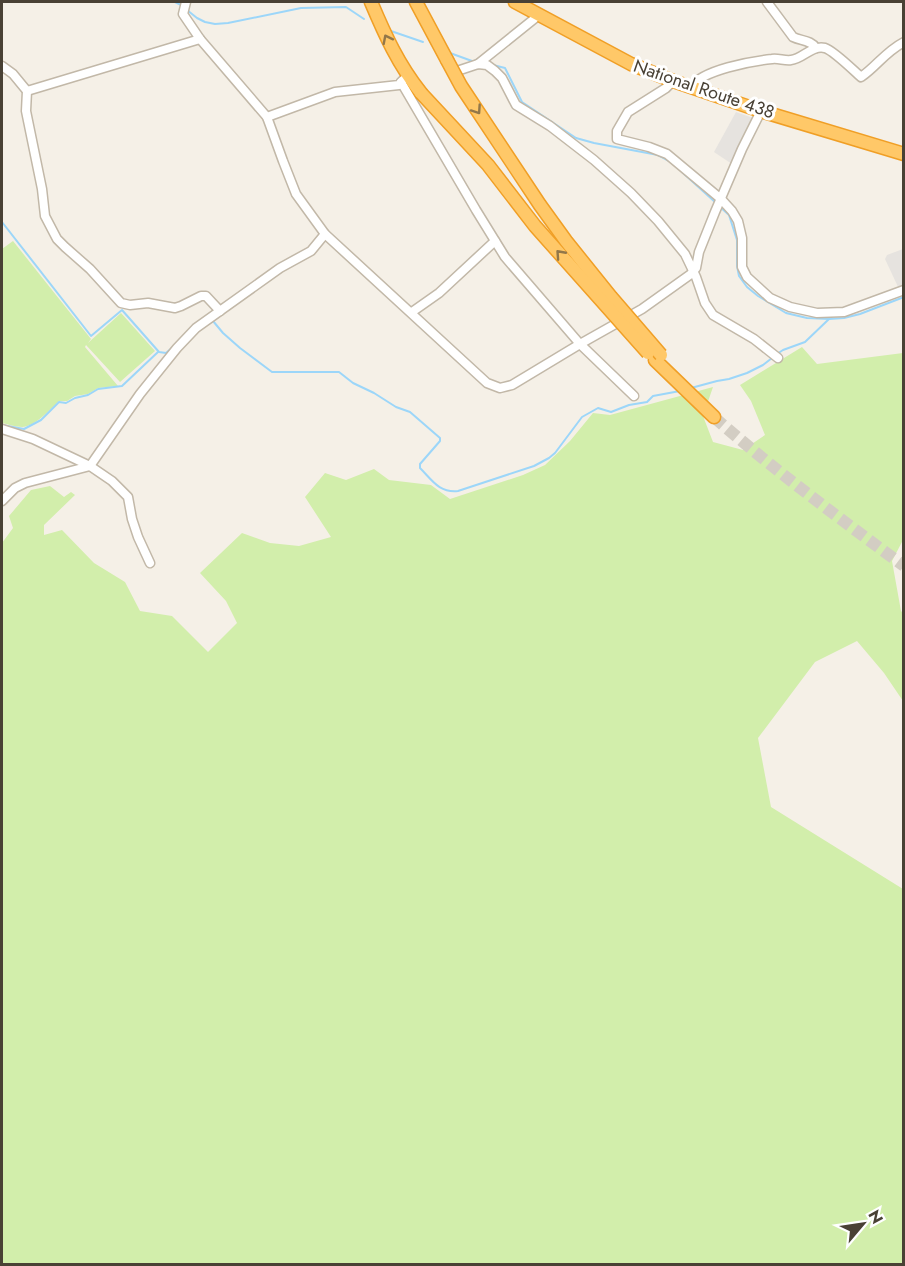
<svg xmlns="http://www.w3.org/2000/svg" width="905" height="1266" font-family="Jost,sans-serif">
<rect width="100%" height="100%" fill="#f5f0e7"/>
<g fill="#d2eeab">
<path d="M 13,241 L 91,339 L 88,343 L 121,313 L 155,351 L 120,382 L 86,345 L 85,347 L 118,386 L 98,388 L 88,394 L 75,396 L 67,401 L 59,401 C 49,410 36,426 22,427 C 16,427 7,424 2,423 L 2,249 Z"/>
<polygon points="802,347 817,364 903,353 903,540 892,561 901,611 903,613 903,701 884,673 857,641 815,662 758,738 771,807 903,889 903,1264 2,1264 2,543 13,528 9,516 31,490 50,486 64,497 71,492 75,495 44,525 44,535 62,530 94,563 125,582 140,611 172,616 208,652 237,623 226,601 200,573 242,533 270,543 299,546 331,537 305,497 325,473 346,480 374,469 389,480 431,485 450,499 523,475 545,465 570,441 593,413 610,415 713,387 703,416 713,442 743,450 765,435 751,401 740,385"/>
</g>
<g fill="#e6e3df">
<polygon points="736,112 753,118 732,164 714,152"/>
<polygon points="903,249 903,287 899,289 885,259 887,255"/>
</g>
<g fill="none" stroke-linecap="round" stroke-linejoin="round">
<g stroke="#9cd6f9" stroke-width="2">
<polyline points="175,2 183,6"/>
<polyline points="187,10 197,18 205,22 215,24 228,23 301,8 346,7 364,19"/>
<polyline points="388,30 423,42"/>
<polyline points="450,53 472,61"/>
<polyline points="493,65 505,68 522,102 576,138 594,143 658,155 671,162"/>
<polyline points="682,172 715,202"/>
<polyline points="719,206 729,215 737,240 737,266 739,276 747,287 758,296 786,313 807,318 829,319 844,318 860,314 904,297"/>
<polyline points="2,222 91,336 122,310 159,352 166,353 173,347"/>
<path d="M 213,321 L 223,333 L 240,348 L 272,372 L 339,372 L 353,383 L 374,393 L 396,407 L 410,412 L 440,438 L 440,441 L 420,464 L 420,468 C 432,480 439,493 458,491 L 534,466 L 549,458 L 555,453 L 582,417 L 598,408 L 611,412 L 629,405 L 647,402 L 653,396 L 680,391"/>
<polyline points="777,354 783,350 805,342 829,319"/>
<polyline points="691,388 717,381 729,379 747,373 763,365 772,358"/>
<polyline points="2,425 24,429 41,420 59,402 66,403 75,398 88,395 98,389 122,386 158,352"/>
</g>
<path stroke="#d3cdc3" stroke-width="12" stroke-dasharray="12 6" stroke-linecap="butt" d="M 714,417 C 774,470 839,518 904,566"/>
<defs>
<g id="minor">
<polyline points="186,2 183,14 200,39 267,117 283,161 296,194 325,234 487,383 500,388 512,385 580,344 642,309 691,274 696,268 699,252 715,212 742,149 761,111"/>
<path d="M 767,2 L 793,37 C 801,41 811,40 816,48"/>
<polyline points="478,64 539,15"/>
<polyline points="2,66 13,74 27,91 26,111 42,189 45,216 57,239 65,247 90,269 121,303 130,305 148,303 175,308 181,306 201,296 206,296 220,311"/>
<polyline points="457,71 478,64 487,65 495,71 502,78 516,105 550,126 594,160 631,193 658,221 685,254 696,277 705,303 713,315 754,339 778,358"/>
<polyline points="673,81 666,88 628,112 617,131 617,139 649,147 667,154 721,199 732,211 738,221 742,238 742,267 747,277 770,298 790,307 817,313 844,312 904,290"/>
<polyline points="401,82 476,210 505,257 580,344 634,396"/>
<path d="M 691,87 C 702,70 752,61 772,59 C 778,58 785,61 791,60 C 803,59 811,45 825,48 C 834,51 853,70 861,77 C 877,66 885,52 904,42"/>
<polyline points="27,91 200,39"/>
<polyline points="267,117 335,92 399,85 403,80"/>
<polyline points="412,312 439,293 495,241"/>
<polyline points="2,429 33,439 90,466 112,481 128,497 132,519 138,537 150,563"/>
<polyline points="2,501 15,488 25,483 90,466 140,394 177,348 196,328 280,268 311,251 325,234"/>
</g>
<g id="highway">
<path d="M 371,2 C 385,35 398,64 421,93"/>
<polyline points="416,2 447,60"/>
<polyline points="515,2 631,64 673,81 761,111 904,154"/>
<polyline points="655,360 714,417"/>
</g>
</defs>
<use href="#minor" stroke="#c2b8a8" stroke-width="11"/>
<use href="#highway" stroke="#f09f26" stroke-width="15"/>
<use href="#minor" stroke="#fff" stroke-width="8"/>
<use href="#highway" stroke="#ffc868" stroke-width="12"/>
<defs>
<g id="highway-bridge">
<polyline points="447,60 461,86 540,205 566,241 611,297 661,355"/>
<polyline points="421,93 488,165 535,226 648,353"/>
</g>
</defs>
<use href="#highway-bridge" stroke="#f09f26" stroke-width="15" stroke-linecap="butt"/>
<use href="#highway-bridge" stroke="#ffc868" stroke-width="12"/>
</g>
<defs><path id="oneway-chevron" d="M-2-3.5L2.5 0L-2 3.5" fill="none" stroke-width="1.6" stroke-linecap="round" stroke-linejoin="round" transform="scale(1.5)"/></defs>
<g stroke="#927749">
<use href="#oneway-chevron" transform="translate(387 39) rotate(-117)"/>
<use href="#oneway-chevron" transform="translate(477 110) rotate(56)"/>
<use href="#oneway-chevron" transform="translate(560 254) rotate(-132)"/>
</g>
<g text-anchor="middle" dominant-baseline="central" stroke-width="6" stroke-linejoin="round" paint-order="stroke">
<g font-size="18" fill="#494135" stroke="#fff">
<text transform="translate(704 89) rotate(19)">National Route 438</text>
</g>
</g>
<rect width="905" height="1266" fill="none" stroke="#494135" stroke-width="6"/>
<g transform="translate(863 1224) rotate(61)" stroke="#ffffff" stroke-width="4.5" paint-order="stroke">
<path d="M0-4.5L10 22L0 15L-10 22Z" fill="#494135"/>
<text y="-9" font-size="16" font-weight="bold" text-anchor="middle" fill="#494135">N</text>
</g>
</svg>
